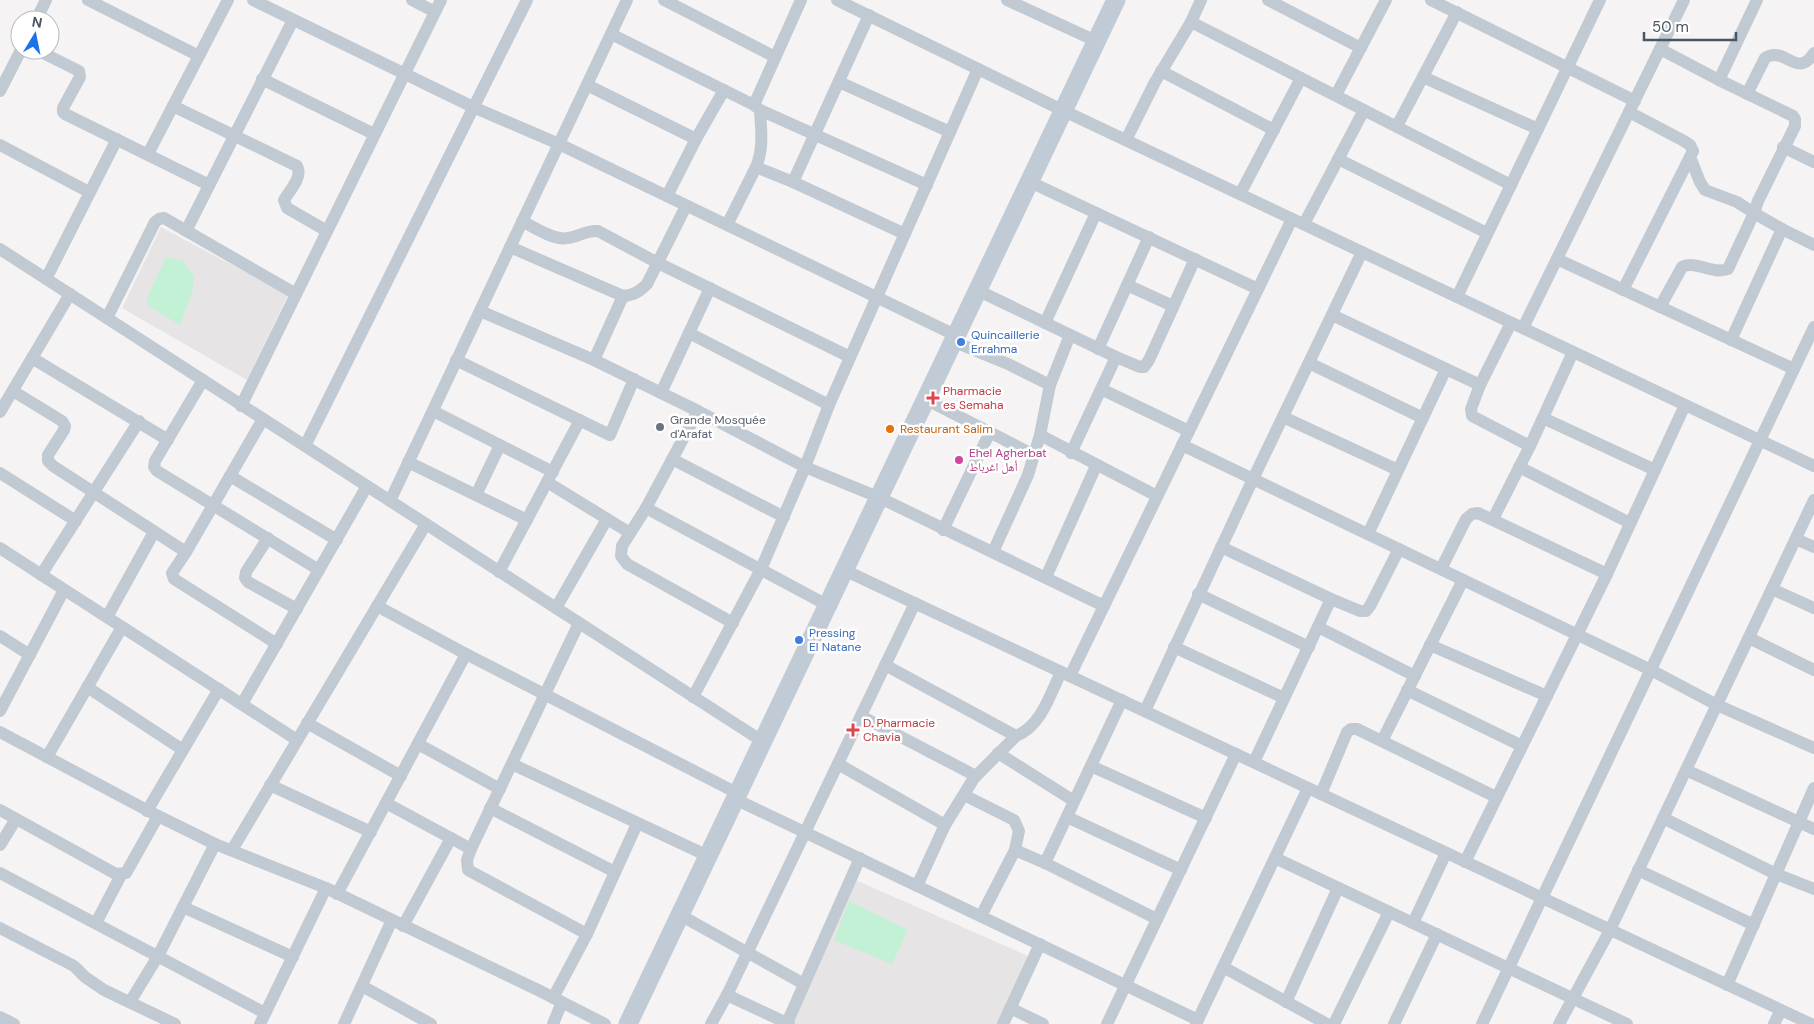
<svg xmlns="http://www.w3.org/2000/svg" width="1814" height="1024" font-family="'DM Sans','Noto Naskh Arabic',sans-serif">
<rect width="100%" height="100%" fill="#f5f3f3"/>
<g fill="#e6e4e5">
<polygon points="161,227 288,295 247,380 122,308"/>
<polygon points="853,879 1028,956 998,1024 793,1024"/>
</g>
<g fill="#c3f1d5">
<polygon points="166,257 183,261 194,276 193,289 180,325 147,305 148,296"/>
<polygon points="849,901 908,930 892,964 834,940"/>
</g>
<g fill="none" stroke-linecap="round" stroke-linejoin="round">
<g stroke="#c1cad2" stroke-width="12">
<polyline points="88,0 199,56"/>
<polyline points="253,0 473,107 559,144 955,335"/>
<polyline points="412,0 435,12"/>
<polyline points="664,0 775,57"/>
<polyline points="837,0 1062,110 1814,466"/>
<polyline points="1007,0 1096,41"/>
<polyline points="1268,0 1361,48"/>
<polyline points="1431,0 1635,101"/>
<polyline points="36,20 46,0"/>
<polyline points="1191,22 1511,185"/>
<polyline points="611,34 754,105 760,110 927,185"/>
<polyline points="1660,49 1719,80 1793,116 1795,119 1795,126 1758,201 1754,213 1782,229"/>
<polyline points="37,50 79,71 80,77 63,108 63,112 65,114 209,185"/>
<polyline points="1161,71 1274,130"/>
<polyline points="1423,77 1538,129"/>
<polyline points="262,79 374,134"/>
<polyline points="1719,80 1757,0"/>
<polyline points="839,82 950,132"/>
<polyline points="587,85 696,139"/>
<polyline points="0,91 21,50"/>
<path d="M 1747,94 L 1765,58 C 1785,45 1797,80 1814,53"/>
<polyline points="1336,95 1386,0"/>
<polyline points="754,105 801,0"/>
<path d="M 173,106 L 297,166 C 303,177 290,190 284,200 L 287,208 L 327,231"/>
<polyline points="1397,126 1457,12"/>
<polyline points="1126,140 1155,82 1191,22 1201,0"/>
<polyline points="0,145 89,192"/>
<polyline points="1783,147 1814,162"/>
<polyline points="148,154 228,0"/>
<polyline points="1338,159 1487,233"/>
<path d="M 756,167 C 764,148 761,129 760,110"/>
<polyline points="1028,181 1258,289"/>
<polyline points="793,182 869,15"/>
<polyline points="1240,194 1301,78"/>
<polyline points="667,196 696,139 724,90"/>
<path d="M 522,221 C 533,227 555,241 567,238 C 578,237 586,230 598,231 L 658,263 L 850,357"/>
<polyline points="1304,224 1364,110"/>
<polyline points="727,225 756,167 793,182 905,234"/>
<polyline points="186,231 293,20"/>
<path d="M 510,247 L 623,296 C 634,295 639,292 647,284 L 686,206"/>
<polyline points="0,249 762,741"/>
<polyline points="1557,259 1794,369"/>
<polyline points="46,279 117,139"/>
<polyline points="1127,285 1173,306"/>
<polyline points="977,290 1116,357 1140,367 1144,367 1149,360 1195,259"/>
<polyline points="1623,290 1693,151 1690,145 1684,141 1629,112"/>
<polyline points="623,296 594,360 698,411 805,467 878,497 1104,606"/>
<polyline points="1457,297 1600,0"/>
<path d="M 1660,307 L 1682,267 C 1697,260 1712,275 1728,269 L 1754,213 L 1737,202 L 1705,190 L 1700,182 L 1690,157"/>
<polyline points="480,311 594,360"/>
<polyline points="1332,315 1480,385 1511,323"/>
<polyline points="107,318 155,222 159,219 164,218 296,294"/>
<polyline points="1045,323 1096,213"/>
<polyline points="1523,328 1684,0"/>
<polyline points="689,333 829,405"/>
<polyline points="1731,340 1782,229 1814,245"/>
<polyline points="952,341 1008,364 1050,385"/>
<polyline points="1098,349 1149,237"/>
<polyline points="32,358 168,440"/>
<polyline points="456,360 610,435 634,379"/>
<polyline points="1309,363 1423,418"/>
<polyline points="203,380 155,461 154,467 157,471 319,570"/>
<polyline points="1480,385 1471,409 1472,416 1530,446"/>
<polyline points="1101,389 1189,431"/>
<polyline points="13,391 62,421 65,426 64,430 48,455 48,461 53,466 186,552"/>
<polyline points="661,393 710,288"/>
<polyline points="925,399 1034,455"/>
<polyline points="241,406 441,0"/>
<polyline points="433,411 553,472"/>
<polyline points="698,411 646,508 622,546 621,556 627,564 733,623"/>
<polyline points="0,412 70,294"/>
<polyline points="1283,417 1398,470"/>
<polyline points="1543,418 1655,470"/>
<polyline points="263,419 186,552 172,573 174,579 277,644"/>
<polyline points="1040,435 1157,496"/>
<polyline points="1182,445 1651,670 1717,705 1814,748"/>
<polyline points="305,446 527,0"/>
<polyline points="1071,453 1116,357"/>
<polyline points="672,459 784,517"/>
<polyline points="408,462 527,520"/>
<polyline points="1519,467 1630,523"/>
<polyline points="0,473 76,521"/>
<polyline points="230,476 337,540"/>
<polyline points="547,482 630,533"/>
<polyline points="476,495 500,445"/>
<polyline points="390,501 627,0"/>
<polyline points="646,508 827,605"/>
<polyline points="1493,519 1530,446 1573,352"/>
<polyline points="943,530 990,432"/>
<polyline points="1368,534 1446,369"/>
<polyline points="268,538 246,572 245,578 248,582 297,609"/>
<polyline points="1796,539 1814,547"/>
<polyline points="1221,547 1331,599 1360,611 1366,611 1370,606 1399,549"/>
<polyline points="0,548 297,740"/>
<polyline points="993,552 1028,475 1040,435 1050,385 1070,335"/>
<polyline points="1441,569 1466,519 1472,514 1478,513 1607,574"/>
<polyline points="844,570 1811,1024"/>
<polyline points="499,572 580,420"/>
<polyline points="41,575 139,421"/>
<polyline points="1046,577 1096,466"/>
<polyline points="1772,589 1814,608"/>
<polyline points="1198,594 1309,647"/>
<polyline points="377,606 466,654 737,793"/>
<polyline points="556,608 607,519"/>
<polyline points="107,617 154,532"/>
<polyline points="579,623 471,849 467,860 468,870 587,934"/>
<polyline points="1318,627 1415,676"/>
<polyline points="0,636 30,655"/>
<polyline points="1749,638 1814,670"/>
<polyline points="1430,645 1547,696"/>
<polyline points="1174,647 1284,698"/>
<polyline points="885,665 1016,736"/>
<polyline points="1070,676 1292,219"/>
<polyline points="87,687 183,750"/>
<polyline points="1407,690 1522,746"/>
<polyline points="693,697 761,569 805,467 829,405 978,69"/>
<polyline points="242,704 367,486"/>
<polyline points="0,711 64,590"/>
<polyline points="1145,711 1253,479 1362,252"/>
<polyline points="861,716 976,776"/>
<polyline points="307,723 401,776"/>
<polyline points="0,732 158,816 215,844 326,888 540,991 605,1024"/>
<polyline points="1382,741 1463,580"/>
<polyline points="418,744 500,789"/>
<polyline points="998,753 1074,801"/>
<polyline points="47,757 122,627"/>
<polyline points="1254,762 1331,599"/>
<polyline points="512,764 708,856"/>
<polyline points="838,764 945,825"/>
<polyline points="1091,766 1206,818"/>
<polyline points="1686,770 1814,829"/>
<polyline points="270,785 371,832"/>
<polyline points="1321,794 1347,732 1351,729 1357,729 1496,797"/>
<polyline points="964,795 1014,820 1019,831 1015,850"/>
<polyline points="735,799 1198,1020"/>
<polyline points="386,803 471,849"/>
<polyline points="490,808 615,872"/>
<polyline points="0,810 116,874 126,873 158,816"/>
<polyline points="147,811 219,689"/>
<polyline points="1067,817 1181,870"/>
<polyline points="1663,818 1776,874 1814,889"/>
<polyline points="0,845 16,819"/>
<polyline points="232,850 426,524"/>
<polyline points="1275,858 1627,1024"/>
<polyline points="1465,862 1607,574 1685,405"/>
<polyline points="1045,863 1122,700"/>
<polyline points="1638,870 1754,925"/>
<polyline points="0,873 265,1013"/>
<path d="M 917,886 L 945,825 L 974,778 L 1016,736 C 1041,726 1050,695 1061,672"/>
<polyline points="337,894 466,654"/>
<polyline points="183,907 293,957"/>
<polyline points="680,915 804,984"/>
<polyline points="981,916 1015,850 1045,863 1157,919"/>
<polyline points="96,923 121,875"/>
<polyline points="1413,923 1446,853"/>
<polyline points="403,926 451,838"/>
<polyline points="0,928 74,966 85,977 104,990 175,1024"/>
<polyline points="1223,967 1327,1024"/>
<polyline points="1727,985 1814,788"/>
<polyline points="362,986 431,1024"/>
<polyline points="727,995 789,1024"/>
<polyline points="553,998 587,934 637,824"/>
<polyline points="130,1002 158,956 215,844"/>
<polyline points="1286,1002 1338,888"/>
<polyline points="1010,1008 1043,1024"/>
<polyline points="0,1017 14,1024"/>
<polyline points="787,1023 860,858"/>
<polyline points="260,1024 326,888"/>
<polyline points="344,1024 392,920"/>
<polyline points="553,1024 562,1002"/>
<polyline points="711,1024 727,995 915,603"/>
<polyline points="1003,1024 1040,944"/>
<polyline points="1107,1024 1236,754"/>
<polyline points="1196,1024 1308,788"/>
<polyline points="1334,1024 1389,912"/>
<polyline points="1394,1024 1437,934"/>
<polyline points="1482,1024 1814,327"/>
<polyline points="1559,1024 1610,930 1814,500"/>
<polyline points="1774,1024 1781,1010"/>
</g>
<polyline stroke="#c1cbd6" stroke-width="19" points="628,1024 1116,0"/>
</g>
<g fill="#3f7fe0" stroke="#fff" stroke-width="2">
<circle cx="961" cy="342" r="5"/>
<circle cx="799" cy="640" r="5"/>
</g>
<g fill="#e0444e" stroke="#fff" stroke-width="2">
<path d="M930.5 390.5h5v5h5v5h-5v5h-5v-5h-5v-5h5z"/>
<path d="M850.5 722.5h5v5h5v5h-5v5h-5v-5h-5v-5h5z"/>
</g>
<circle fill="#6b7280" stroke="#fff" stroke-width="2" cx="660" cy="427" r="5"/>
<circle fill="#e8710a" stroke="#fff" stroke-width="2" cx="890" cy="429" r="5"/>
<circle fill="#d1479c" stroke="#fff" stroke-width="2" cx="959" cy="460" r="5"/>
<g text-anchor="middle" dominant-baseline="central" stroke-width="5" stroke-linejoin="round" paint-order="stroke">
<g font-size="12" fill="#366cbe" stroke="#fff" text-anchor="start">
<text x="971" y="335">Quincaillerie<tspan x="971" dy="14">Errahma</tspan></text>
<text x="809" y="633">Pressing<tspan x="809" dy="14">El Natane</tspan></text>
</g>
<g font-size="12" fill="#be3a42" stroke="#fff" text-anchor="start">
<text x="943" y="391">Pharmacie<tspan x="943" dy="14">es Semaha</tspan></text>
<text x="863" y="723">D. Pharmacie<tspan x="863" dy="14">Chavia</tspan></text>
</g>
<g font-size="12" fill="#5b616d" stroke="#fff" text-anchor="start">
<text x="670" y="420">Grande Mosquée<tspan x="670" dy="14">d'Arafat</tspan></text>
</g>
<g font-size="12" fill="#c56008" stroke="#fff" text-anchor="start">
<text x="900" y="429">Restaurant Salim</text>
</g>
<g font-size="12" fill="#b23c85" stroke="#fff" text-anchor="start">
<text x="969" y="453">Ehel Agherbat<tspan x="969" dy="14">أهل اغرباط</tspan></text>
</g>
</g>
<g transform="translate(35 35) rotate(10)"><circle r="24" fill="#ffffff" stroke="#b7bbc0"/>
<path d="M0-4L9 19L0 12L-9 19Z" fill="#1a73e8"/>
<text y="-8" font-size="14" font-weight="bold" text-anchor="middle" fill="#4a5661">N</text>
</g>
<path d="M1644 32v8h92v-8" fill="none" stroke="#4a5661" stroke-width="2.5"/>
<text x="1652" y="32" font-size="15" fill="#4a5661" stroke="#ffffff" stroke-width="4" paint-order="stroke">50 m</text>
</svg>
